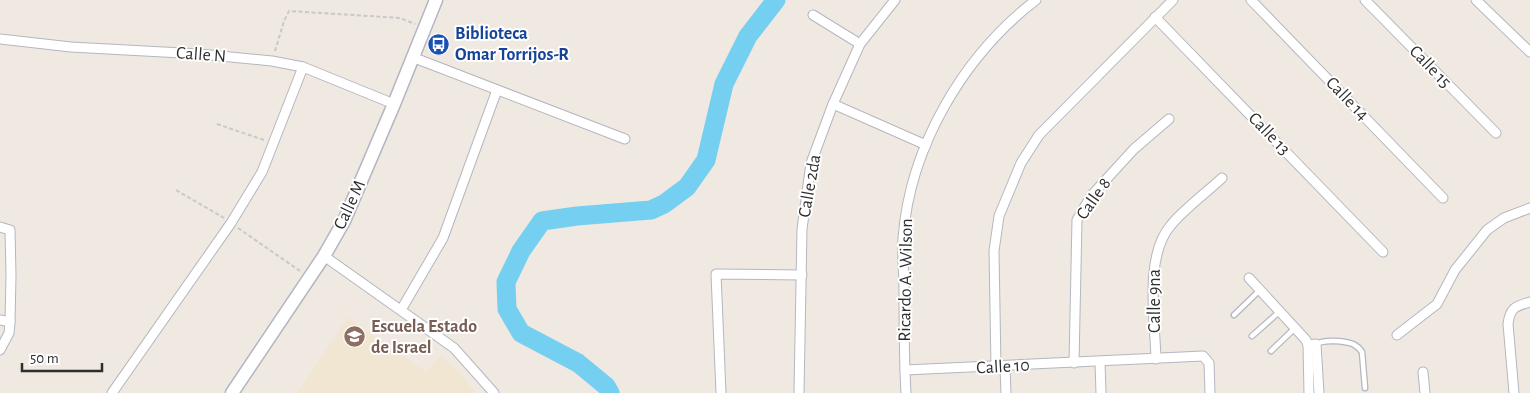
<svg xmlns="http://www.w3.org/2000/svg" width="1530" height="393" font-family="'Alegreya Sans',sans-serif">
<rect width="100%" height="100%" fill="#efe9e1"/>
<polygon fill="#f0e6d1" points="348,318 426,372 440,356 457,370 475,393 297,393"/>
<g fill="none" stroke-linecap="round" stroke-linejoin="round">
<polyline stroke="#75cff0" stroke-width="19" points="610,393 606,386 578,363 521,333 507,309 506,282 521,251 542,221 577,216 651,210 664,204 687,187 706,160 724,84 748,36 776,0"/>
<defs>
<g id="lane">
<polyline points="1234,315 1260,290"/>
<polyline points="1252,336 1279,312"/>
<path d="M 1317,344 C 1323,339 1345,341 1353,344 C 1357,346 1360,349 1362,352 L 1365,388"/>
<polyline points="1271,351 1294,329"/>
</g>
<g id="street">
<polyline points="1251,0 1443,198"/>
<polyline points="1365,0 1496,133"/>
<polyline points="1476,0 1530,52"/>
<polyline points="813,15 860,44"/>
<polyline points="1155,17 1383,252"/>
<polyline points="0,39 71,47 200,54 272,61 303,67 394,104"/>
<polyline points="412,57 625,139"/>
<polyline points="833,104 926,145"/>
<polyline points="0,227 10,230 11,275 10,322 9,333 0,350"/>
<polyline points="324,256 454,348 494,393"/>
<polyline points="1249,278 1306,340 1308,345 1309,393"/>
<polyline points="401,310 443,238 497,90"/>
<polyline points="0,320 10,322"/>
<polyline points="1397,335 1437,304 1455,270 1487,230 1504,218 1530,208"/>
<polyline points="1308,345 1316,344 1319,393"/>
<path d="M 1156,359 C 1155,320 1144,256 1171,225 C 1184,209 1206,193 1222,178"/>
<polyline points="1100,362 1101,393"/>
<polyline points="1074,363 1077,220 1091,196 1134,149 1169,119"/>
<polyline points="996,367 994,251 999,216 1021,163 1039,135 1173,0"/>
<polyline points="1005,367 1006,393"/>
<polyline points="905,370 1203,356 1209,363 1210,393"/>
<polyline points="1423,372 1425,393"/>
<polyline points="112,393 231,223 262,172 303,67"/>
<polyline points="721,393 716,274 802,275"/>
<polyline points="799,393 802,229 811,163 833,104 860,44 895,0"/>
<path d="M 906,393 C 904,359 904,325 904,291 C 904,273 902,255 903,238 C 910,146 964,55 1036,0"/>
<path d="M 1514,393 L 1508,324 C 1510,308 1515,306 1530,302"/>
</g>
<polyline id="secondary" points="232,393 324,256 344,221 394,104 436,0"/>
</defs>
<use href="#lane" stroke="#b4b7c1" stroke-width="7"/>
<use href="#street" stroke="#b4b7c1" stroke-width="11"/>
<use href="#secondary" stroke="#b4b7c1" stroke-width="15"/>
<g stroke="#c9c9c9" stroke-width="2" stroke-dasharray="4 2.5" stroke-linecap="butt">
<polyline points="275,51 284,21 289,11 400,18 415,24"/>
<polyline points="217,124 264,140"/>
<polyline points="176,190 224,218"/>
<polyline points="238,228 300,271"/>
</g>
<use href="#lane" stroke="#fff" stroke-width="4.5"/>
<use href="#street" stroke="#fff" stroke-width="9"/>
<use href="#secondary" stroke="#fff" stroke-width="12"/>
</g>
<defs>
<symbol id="bus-disc" viewBox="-11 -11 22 22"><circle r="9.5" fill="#1a4fb4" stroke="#fff"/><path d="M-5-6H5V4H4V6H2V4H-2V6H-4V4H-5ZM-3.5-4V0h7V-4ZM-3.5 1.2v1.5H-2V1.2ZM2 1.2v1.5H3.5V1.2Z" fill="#fff"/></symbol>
<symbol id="school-disc" viewBox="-11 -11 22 22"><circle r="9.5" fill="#8d6e63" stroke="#fff"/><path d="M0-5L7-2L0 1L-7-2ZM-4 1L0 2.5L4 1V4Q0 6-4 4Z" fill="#fff"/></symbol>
</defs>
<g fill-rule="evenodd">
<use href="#bus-disc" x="426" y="32" width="25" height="25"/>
<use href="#school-disc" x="342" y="324" width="25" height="25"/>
</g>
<g text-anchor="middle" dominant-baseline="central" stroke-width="4" stroke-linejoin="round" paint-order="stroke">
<g font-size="18" font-weight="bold" fill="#164399" stroke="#fff" text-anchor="start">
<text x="455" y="34">Biblioteca<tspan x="455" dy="21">Omar Torrijos-R</tspan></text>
</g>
<g font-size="18" fill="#2e2e2e" stroke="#fff">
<text transform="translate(201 55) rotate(4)">Calle N</text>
<text transform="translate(1430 67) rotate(46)">Calle 15</text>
<text transform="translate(1347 99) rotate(46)">Calle 14</text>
<text transform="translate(1269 134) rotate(46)">Calle 13</text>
<text transform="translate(810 186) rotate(-80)">Calle 2da</text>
<text transform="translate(1094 199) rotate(-55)">Calle 8</text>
<text transform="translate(350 205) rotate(-65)">Calle M</text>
<text transform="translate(906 280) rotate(-89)">Ricardo A. Wilson</text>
<text transform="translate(1155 301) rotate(-90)">Calle 9na</text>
<text transform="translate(1003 367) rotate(-3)">Calle 10</text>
</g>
<g font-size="18" font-weight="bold" fill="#785e54" stroke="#fff" text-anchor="start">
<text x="371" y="327">Escuela Estado<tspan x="371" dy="21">de Israel</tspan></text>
</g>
</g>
<path d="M22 363v8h80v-8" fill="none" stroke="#2e2e2e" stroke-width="2.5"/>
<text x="30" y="363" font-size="15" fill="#2e2e2e" stroke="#ffffff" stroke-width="4" paint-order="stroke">50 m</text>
</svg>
